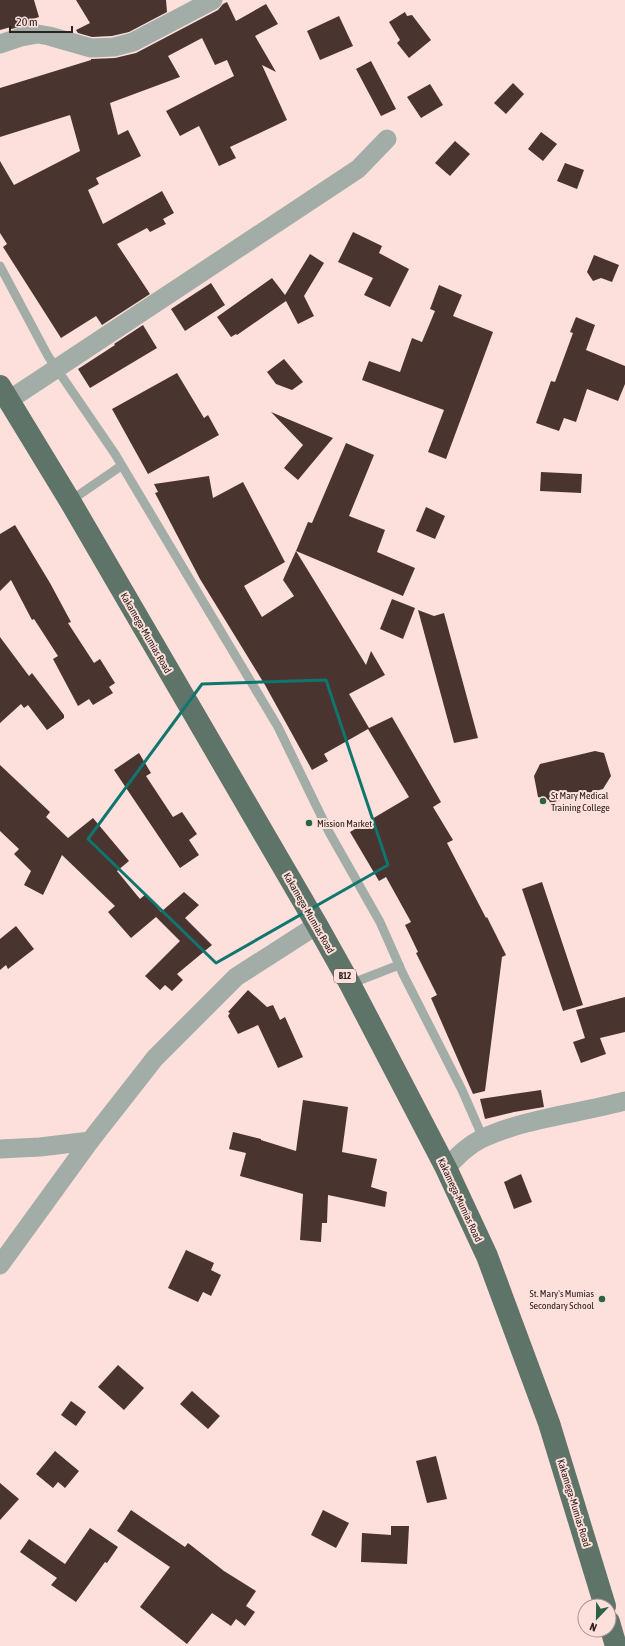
<svg xmlns="http://www.w3.org/2000/svg" width="625" height="1646" font-family="'Asap Condensed',sans-serif">
<rect width="100%" height="100%" fill="#fde0db"/>
<g fill="#4a3430">
<polygon points="0,0 34,0 39,17 33,19 34,24 11,29 11,27 0,30"/>
<polygon points="76,0 166,0 167,12 129,32 112,36 92,37 78,33 76,30 90,23"/>
<polygon points="227,2 236,21 266,4 278,24 255,36 276,72 262,65 287,120 230,147 236,158 219,166 199,126 180,136 166,111 234,76 227,60 215,65 202,38 168,56 180,77 110,103 118,135 128,130 141,156 96,178 99,184 88,190 103,224 162,191 174,213 163,219 166,224 150,232 147,228 117,244 150,294 102,325 96,316 61,338 3,247 7,244 0,233 0,161 14,185 80,151 70,115 0,137 0,88 91,60 91,59 115,58 136,53 218,10 223,4"/>
<polygon points="405,12 407,16 412,15 431,40 409,58 397,43 400,40 389,22"/>
<polygon points="339,16 353,46 320,60 307,31"/>
<polygon points="371,61 396,109 381,116 356,69"/>
<polygon points="513,83 524,94 506,114 494,103"/>
<polygon points="430,84 443,105 421,118 407,97"/>
<polygon points="541,132 557,144 543,161 528,149"/>
<polygon points="455,141 470,154 450,176 435,163"/>
<polygon points="565,163 584,170 577,189 557,181"/>
<polygon points="353,232 382,246 379,253 409,269 390,307 364,295 373,278 338,262"/>
<polygon points="310,254 324,263 304,296 314,316 298,324 286,301 237,335 236,334 231,337 217,317 272,278 285,295"/>
<polygon points="594,255 619,265 612,282 601,278 593,281 587,272"/>
<polygon points="211,283 225,305 185,331 171,309"/>
<polygon points="439,285 462,295 453,316 493,332 446,459 428,452 444,410 362,380 369,361 400,372 412,338 422,342 435,311 430,309"/>
<polygon points="576,317 595,325 586,350 625,366 625,384 618,401 587,389 576,422 564,418 559,431 536,423 551,381 555,382 573,333 570,332"/>
<polygon points="143,325 157,348 90,388 78,369 115,345 114,344"/>
<polygon points="284,359 303,382 292,390 276,384 267,372"/>
<polygon points="177,373 204,418 208,415 219,435 148,474 112,409"/>
<polygon points="271,412 333,438 298,480 284,468 303,445"/>
<polygon points="346,443 374,455 349,516 385,530 377,552 415,568 403,596 296,551 308,522 312,523"/>
<polygon points="541,472 582,474 581,493 540,491"/>
<polygon points="209,476 213,498 243,482 285,562 244,586 262,617 294,596 283,580 296,551 366,665 371,651 385,675 349,694 369,728 392,717 441,802 433,807 453,840 447,843 486,918 487,917 506,955 502,957 485,1091 473,1094 431,998 437,995 416,953 418,952 405,925 411,922 386,877 379,881 350,832 409,797 368,729 324,754 328,761 312,770 265,685 200,579 155,493 158,492 154,484"/>
<polygon points="426,507 445,516 435,539 416,531"/>
<polygon points="15,525 50,583 71,622 68,623 94,663 100,659 115,683 109,687 113,693 93,705 89,699 78,706 53,659 58,656 34,619 32,620 11,580 0,591 0,534"/>
<polygon points="392,599 415,608 403,639 380,629"/>
<polygon points="418,610 434,616 444,613 478,738 454,743"/>
<polygon points="0,637 29,676 32,673 64,715 64,718 47,730 28,705 24,708 21,704 0,723"/>
<polygon points="595,751 604,753 611,776 603,789 550,803 549,800 538,797 534,776 540,764"/>
<polygon points="139,753 151,773 146,776 173,817 182,812 197,834 189,840 199,855 180,868 114,770"/>
<polygon points="0,765 50,812 46,817 68,838 93,818 129,861 117,871 140,899 146,894 161,912 184,892 199,905 185,918 212,945 177,974 183,980 172,991 165,985 160,990 145,976 180,941 156,917 131,938 108,912 115,906 62,855 43,895 24,885 31,871 14,854 19,849 0,831"/>
<polygon points="542,882 583,1005 563,1011 522,889"/>
<polygon points="16,926 34,949 8,969 6,965 0,970 0,939"/>
<polygon points="248,990 267,1007 273,1005 280,1020 285,1017 303,1057 278,1068 258,1025 238,1034 228,1016 230,1013 228,1012"/>
<polygon points="625,997 625,1032 600,1038 606,1054 581,1063 573,1042 585,1038 576,1010"/>
<polygon points="541,1090 544,1107 514,1112 485,1119 480,1099"/>
<polygon points="303,1100 348,1107 342,1152 377,1159 371,1187 387,1192 385,1207 328,1195 327,1223 322,1223 321,1242 300,1240 303,1194 240,1176 246,1153 229,1149 233,1132 261,1139 261,1140 296,1151"/>
<polygon points="521,1174 532,1202 514,1209 504,1182"/>
<polygon points="186,1250 214,1263 211,1270 221,1275 211,1296 203,1292 198,1302 168,1288"/>
<polygon points="118,1365 144,1388 124,1410 98,1387"/>
<polygon points="192,1391 220,1416 208,1429 180,1404"/>
<polygon points="71,1401 86,1412 76,1426 61,1415"/>
<polygon points="55,1451 79,1471 65,1488 58,1482 53,1488 36,1474"/>
<polygon points="436,1456 447,1499 427,1503 416,1461"/>
<polygon points="0,1483 19,1499 0,1520"/>
<polygon points="131,1510 185,1547 188,1543 224,1571 256,1591 246,1606 255,1612 245,1626 236,1619 231,1626 212,1613 187,1644 140,1607 170,1567 117,1531"/>
<polygon points="323,1510 349,1523 336,1548 311,1535"/>
<polygon points="391,1526 409,1526 407,1564 361,1562 362,1533 391,1535"/>
<polygon points="90,1528 118,1547 107,1563 105,1562 76,1602 51,1585 57,1578 20,1552 29,1539 65,1564"/>
</g>
<g fill="none" stroke-linecap="round" stroke-linejoin="round">
<g stroke="#a2ada7" stroke-width="9">
<polyline points="0,266 48,356 115,454 278,727 329,832 380,922 403,974 462,1090 483,1138"/>
<polyline points="70,501 121,466"/>
<polyline points="350,984 399,965"/>
</g>
<g stroke="#a2ada7" stroke-width="19">
<polyline points="0,44 21,37 38,34 49,36 91,48 114,47 133,42 213,0"/>
<polyline points="9,400 358,169 387,139"/>
<polyline points="0,1149 40,1147 90,1141 155,1058 236,977 317,925"/>
<path d="M 446,1168 C 457,1157 467,1146 481,1139 C 526,1118 577,1114 625,1101"/>
<polyline points="0,1265 90,1141"/>
</g>
<g stroke="#5f7468" stroke-width="22">
<polyline points="0,386 70,501 317,925 350,984 446,1168 487,1256 549,1423 605,1606"/>
<polyline points="609,1622 616,1646"/>
</g>
</g>
<path fill="none" stroke="#0f766e" stroke-width="3" stroke-linejoin="round" d="M 326,680 L 388,865 L 216,963 L 88,839 L 202,684 Z"/>
<g fill="#2c6248" stroke="#fde0db" stroke-width="1.5">
<circle cx="543" cy="801" r="4"/>
<circle cx="309" cy="823" r="4"/>
<circle cx="602" cy="1299" r="4"/>
</g>
<g text-anchor="middle" dominant-baseline="central" stroke-width="4" stroke-linejoin="round" paint-order="stroke">
<rect fill="#fde0db" stroke="#6b5b58" stroke-width="1" x="334" y="969" width="22" height="14" rx="3"/>
<g font-size="9" font-weight="bold" fill="#2c2220">
<text x="345" y="976">B12</text>
</g>
<g font-size="10" fill="#2c2220" stroke="#fde0db">
<text transform="translate(146 633) rotate(60)">Kakamega-Mumias Road</text>
<text transform="translate(309 913) rotate(60)">Kakamega-Mumias Road</text>
<text transform="translate(460 1200) rotate(65)">Kakamega-Mumias Road</text>
<text transform="translate(574 1503) rotate(73)">Kakamega-Mumias Road</text>
</g>
<g font-size="10" fill="#2c2220" stroke="#fde0db" text-anchor="start">
<text x="551" y="795">St Mary Medical<tspan x="551" dy="12">Training College</tspan></text>
<text x="317" y="823">Mission Market</text>
<text x="594" y="1293" text-anchor="end">St. Mary's Mumias<tspan x="594" dy="12">Secondary School</tspan></text>
</g>
</g>
<g transform="translate(597 1618) rotate(202)"><circle r="19" fill="#fde0db" stroke="#a99490"/>
<path d="M0-3L7 15L0 10L-7 15Z" fill="#2c6248"/>
<text y="-6" font-size="11" font-weight="bold" text-anchor="middle" fill="#2c2220">N</text>
</g>
<path d="M10 26v6h62v-6" fill="none" stroke="#2c2220" stroke-width="2"/>
<text x="16" y="26" font-size="12" fill="#2c2220" stroke="#fde0db" stroke-width="3" paint-order="stroke">20 m</text>
</svg>
